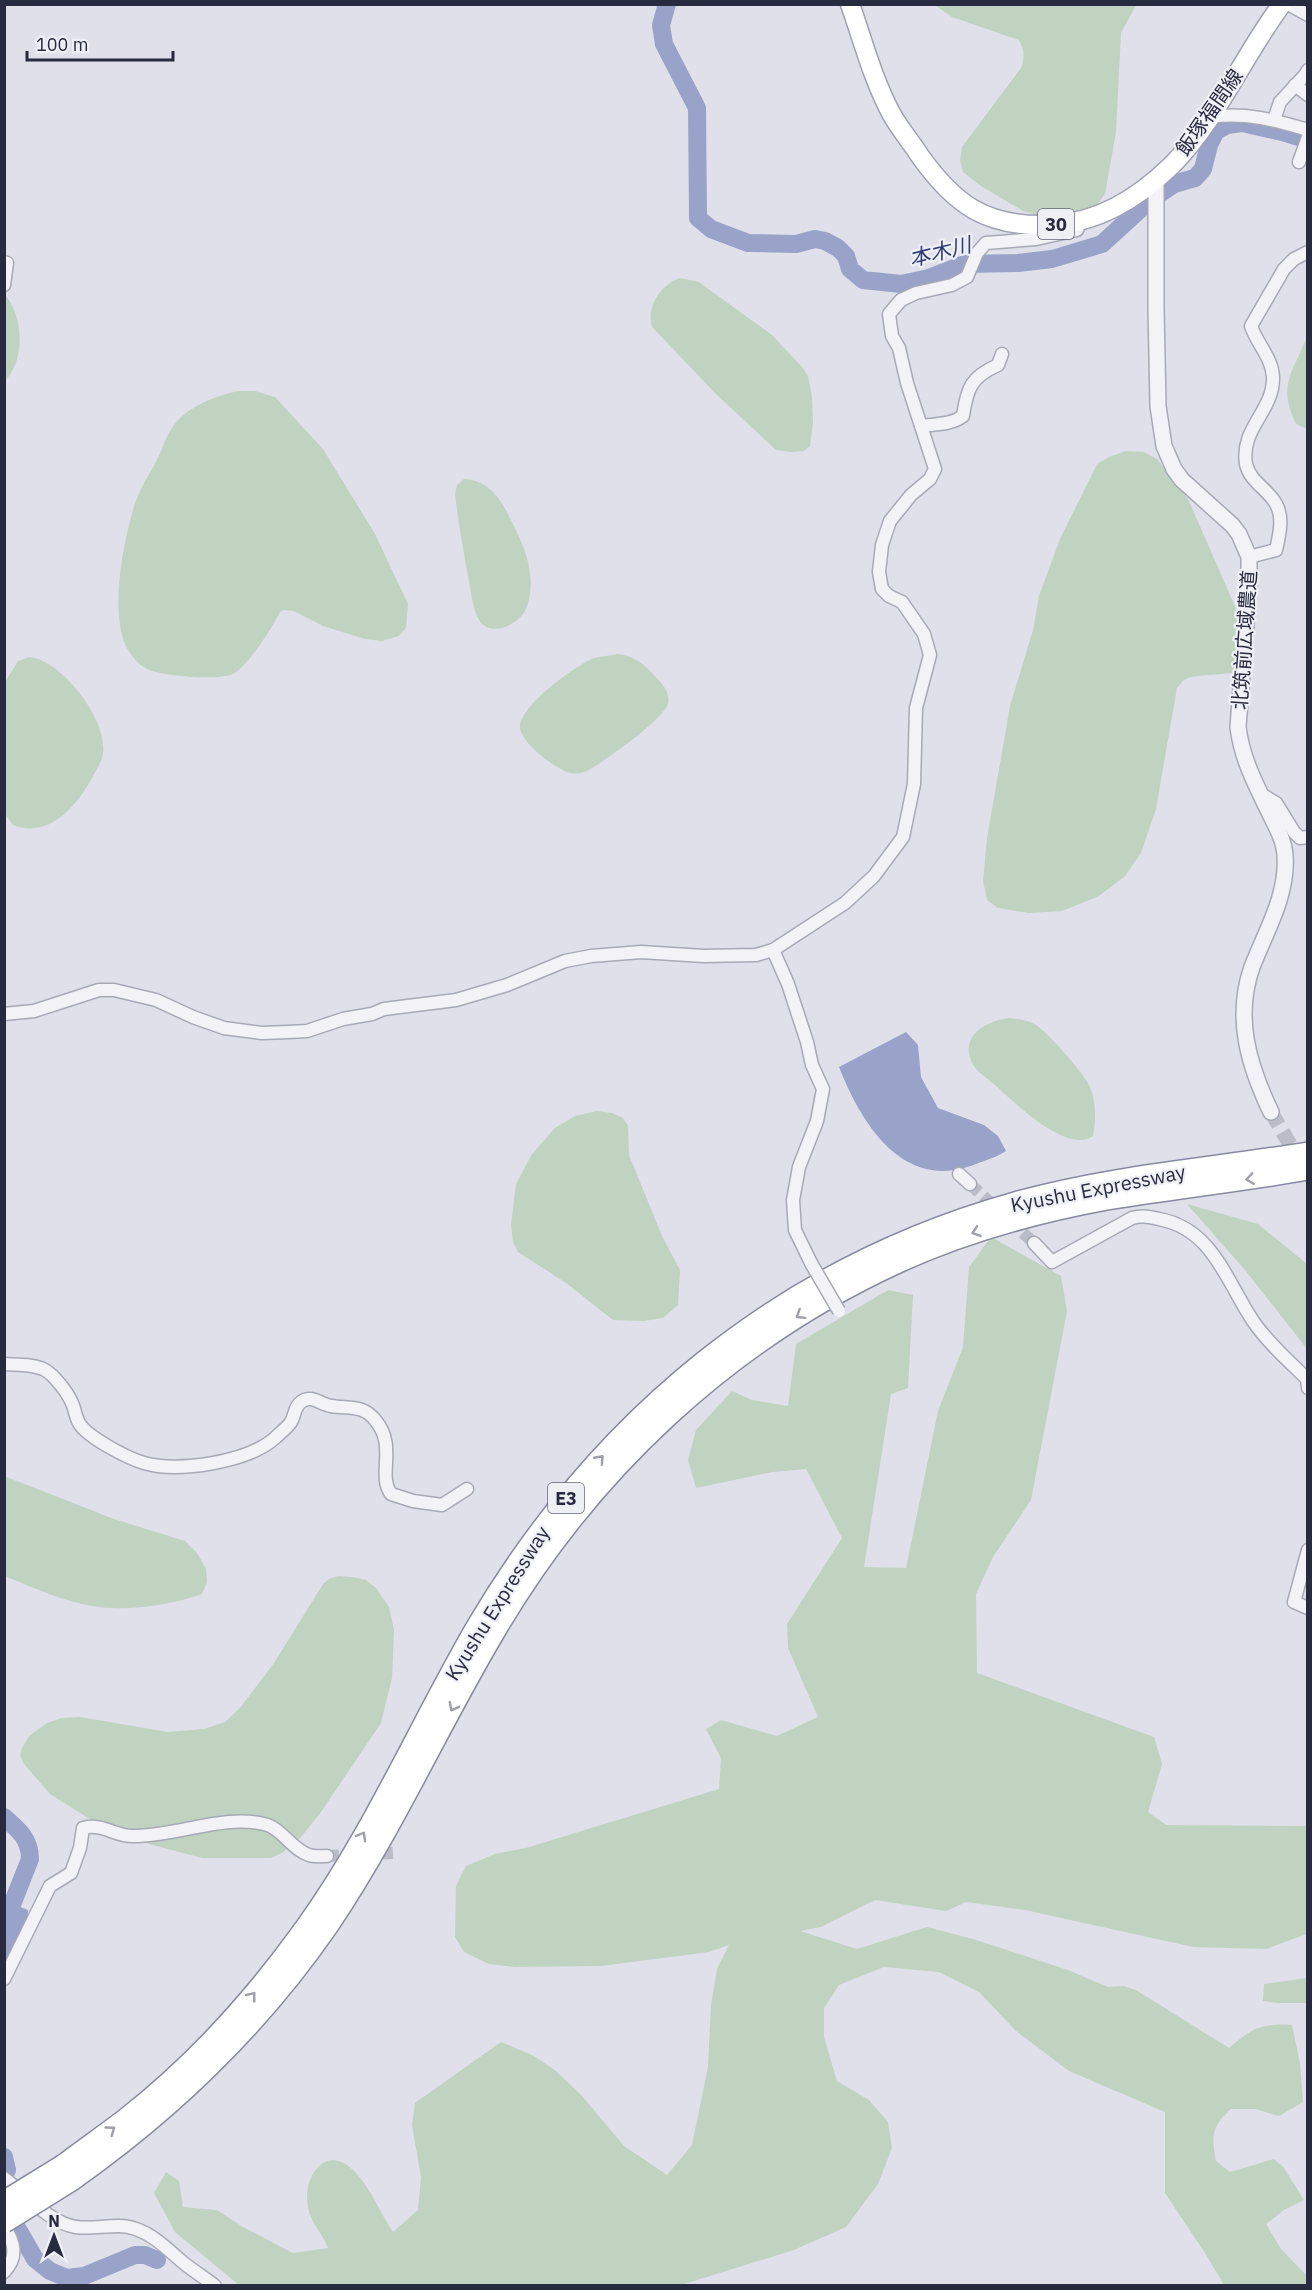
<svg xmlns="http://www.w3.org/2000/svg" width="1312" height="2290" font-family="'IBM Plex Sans','Noto Sans JP',sans-serif">
<rect width="100%" height="100%" fill="#dfe0e9"/>
<g fill="#c0d3c1">
<path d="M 935,5 L 1136,5 L 1121,33 L 1116,132 L 1105,194 L 1095,208 L 1062,222 L 1023,211 L 981,186 L 963,172 L 960,160 L 962,147 L 1021,68 C 1025,57 1024,49 1019,40 L 952,17 Z"/>
<path d="M 680,278 L 699,282 L 772,335 L 803,368 L 808,376 L 812,397 L 813,423 L 810,446 L 804,451 L 790,452 L 776,450 L 717,395 L 652,327 C 646,307 660,285 680,278 Z"/>
<path d="M 5,295 C 20,312 24,344 15,365 C 13,371 8,377 5,382 Z"/>
<path d="M 1307,336 L 1307,429 L 1296,424 C 1277,385 1293,373 1307,336 Z"/>
<path d="M 238,391 L 255,391 L 275,397 L 323,449 L 375,534 L 408,604 L 406,628 L 399,636 L 382,641 L 365,639 L 323,626 L 294,611 L 284,610 L 280,612 C 273,627 247,667 233,674 C 219,681 161,676 147,669 C 138,664 131,656 126,646 C 110,612 123,542 134,507 C 139,490 150,473 158,458 C 163,447 167,434 174,425 C 188,406 216,396 238,391 Z"/>
<path d="M 1126,451 L 1144,452 L 1157,459 L 1188,499 L 1248,636 L 1253,659 L 1251,667 C 1232,678 1194,672 1184,680 C 1181,682 1180,685 1177,688 L 1156,809 L 1141,853 L 1125,876 L 1099,896 L 1062,911 L 1029,913 L 998,908 L 987,900 L 983,881 L 987,838 L 1010,706 L 1033,630 L 1039,596 L 1060,539 L 1097,464 L 1109,457 Z"/>
<path d="M 464,479 C 485,479 500,497 508,514 C 518,534 528,553 530,574 C 532,585 530,601 525,611 C 517,625 490,638 479,620 C 472,608 471,590 468,576 C 463,549 458,521 455,494 L 457,485 Z"/>
<path d="M 617,654 C 631,655 643,663 652,673 C 660,682 671,691 668,704 C 664,719 602,763 587,771 C 579,775 568,774 561,769 C 548,762 522,743 520,728 C 519,706 575,666 594,658 C 601,656 610,656 617,654 Z"/>
<path d="M 30,657 C 63,661 112,724 102,758 C 100,765 95,772 92,778 C 76,807 49,839 13,825 L 4,812 L 5,682 L 18,661 Z"/>
<path d="M 1009,1018 C 1018,1019 1027,1020 1036,1025 C 1050,1035 1085,1074 1091,1089 C 1096,1103 1096,1122 1093,1136 C 1067,1155 1013,1101 995,1085 C 988,1079 976,1071 972,1063 C 959,1036 986,1021 1009,1018 Z"/>
<polygon points="597,1111 612,1113 623,1118 628,1126 629,1155 662,1236 680,1270 678,1305 663,1318 644,1321 613,1320 566,1283 518,1252 513,1242 511,1225 516,1184 532,1154 555,1128 575,1116"/>
<polygon points="1187,1204 1258,1224 1307,1264 1307,1349 1245,1270"/>
<path d="M 991,1237 L 1061,1276 L 1067,1311 L 1031,1500 L 993,1557 L 976,1594 L 977,1673 L 1154,1737 L 1162,1764 L 1148,1812 L 1166,1825 L 1307,1826 L 1307,1934 L 1266,1949 L 1193,1947 L 1025,1910 L 966,1902 L 946,1911 L 875,1900 L 821,1927 L 800,1931 L 857,1949 L 927,1927 L 973,1939 L 1068,1970 L 1108,1987 L 1123,1986 L 1136,1990 L 1229,2048 C 1252,2028 1262,2023 1292,2025 L 1300,2063 L 1303,2102 L 1279,2116 L 1255,2109 L 1231,2109 C 1212,2126 1211,2136 1216,2161 L 1230,2172 L 1274,2159 L 1284,2168 L 1304,2200 L 1284,2210 L 1266,2224 L 1281,2249 L 1307,2276 L 1307,2285 L 1224,2285 L 1205,2253 L 1165,2193 L 1165,2112 L 1069,2071 L 1016,2031 L 979,1992 L 939,1972 L 884,1967 L 839,1985 L 824,2008 L 824,2037 L 837,2081 L 869,2100 L 888,2122 L 892,2148 L 878,2184 L 846,2227 L 794,2250 L 681,2285 L 239,2285 L 175,2232 L 154,2193 L 166,2172 L 179,2181 L 183,2207 L 217,2210 L 243,2227 L 293,2253 L 328,2248 C 323,2234 310,2222 308,2207 C 302,2176 327,2141 356,2173 C 372,2190 380,2213 393,2232 L 418,2210 L 421,2177 L 412,2125 L 415,2103 L 501,2042 L 534,2056 L 556,2071 L 582,2096 L 624,2146 L 667,2175 L 692,2145 L 708,2067 L 711,2005 L 717,1969 L 729,1945 L 709,1952 L 601,1966 L 515,1967 L 489,1964 L 464,1952 L 455,1937 L 456,1886 L 466,1866 L 495,1854 L 526,1848 L 719,1789 L 721,1758 L 706,1729 L 721,1720 L 777,1736 L 818,1717 L 788,1648 L 787,1624 L 842,1538 L 806,1469 L 773,1472 L 696,1488 L 688,1460 L 696,1430 L 732,1391 L 752,1400 L 788,1406 L 796,1344 L 888,1290 L 913,1295 L 908,1388 L 891,1394 L 864,1567 L 906,1568 L 938,1411 L 963,1347 L 969,1267 Z"/>
<path d="M 4,1476 L 114,1519 L 185,1541 L 197,1553 L 206,1569 L 207,1582 L 202,1594 C 172,1605 124,1612 92,1606 C 62,1601 32,1587 5,1576 Z"/>
<polygon points="338,1576 352,1577 366,1580 376,1588 389,1607 394,1630 392,1678 381,1723 321,1812 301,1837 282,1853 271,1858 202,1858 115,1835 50,1794 24,1764 20,1756 22,1748 29,1736 47,1723 62,1718 80,1717 168,1732 204,1729 225,1722 240,1708 274,1663 323,1584 329,1579"/>
<polygon points="1307,1978 1307,2003 1278,2003 1263,2001 1264,1984"/>
</g>
<g fill="#99a3c9">
<path d="M 906,1032 L 918,1045 L 921,1077 L 938,1108 L 984,1125 L 998,1136 L 1006,1151 C 997,1157 986,1160 976,1164 C 904,1193 862,1125 839,1067 Z"/>
<polygon points="5,1901 28,1910 27,1927 5,1972"/>
</g>
<g fill="none" stroke-linecap="round" stroke-linejoin="round">
<g stroke="#99a3c9" stroke-width="18">
<polyline points="667,4 661,25 664,44 697,108 698,218 711,229 748,243 796,244 815,239 825,241 838,248 846,256 850,269 863,280 901,284 929,278 965,264 1018,263 1052,259 1102,244 1149,201 1174,184 1195,178 1203,169 1209,145 1216,131 1227,125 1242,123 1282,132 1308,140"/>
<path d="M 4,1817 C 19,1830 30,1839 30,1859 L 4,1925"/>
<polyline points="4,2157 7,2170 4,2174"/>
<polyline points="5,2207 35,2259 50,2271 67,2278 84,2276 135,2255 145,2255 157,2260"/>
</g>
<g stroke="#babcc7" stroke-width="12" stroke-dasharray="12 6" stroke-linecap="butt">
<polyline points="970,1184 1034,1243"/>
<polyline points="327,1856 394,1853"/>
</g>
<polyline stroke="#babcc7" stroke-width="15" stroke-dasharray="15 8" stroke-linecap="butt" points="1271,1112 1301,1163"/>
<defs>
<g id="minor">
<polyline points="1288,4 1308,15"/>
<polyline points="1295,85 1308,95"/>
<path d="M 1211,117 C 1245,112 1275,120 1308,130"/>
<polyline points="1274,120 1280,102 1305,75 1308,70"/>
<polyline points="1299,162 1308,137"/>
<polyline points="4,262 7,263 4,285"/>
<path d="M 921,426 C 935,424 951,425 963,416 C 967,388 971,377 998,365 L 1002,354"/>
<path d="M 1249,557 L 1276,550 C 1279,536 1284,518 1276,504 C 1268,489 1250,482 1246,464 C 1240,428 1274,411 1273,377 C 1272,357 1257,344 1251,326 L 1284,269 L 1294,259 L 1308,252"/>
<polyline points="1261,794 1276,803 1294,832 1300,838 1308,837"/>
<polyline points="773,950 788,984 807,1042 812,1065 823,1089 817,1121 799,1167 793,1200 795,1230 811,1263"/>
<polyline points="4,1014 34,1011 99,990 114,990 156,1000 193,1017 224,1028 262,1033 288,1032 307,1031 343,1019 372,1014 384,1009 456,1000 507,985 565,961 591,956 641,952 704,956 756,955 773,950 845,903 874,876 903,837 914,784 916,708 930,655 924,634 902,602 889,596 882,589 879,572 882,545 890,521 911,495 930,479 935,469 907,383 899,348 892,336 889,314 901,300 916,293 952,285 967,277 977,253 986,243 1036,239 1077,230 1080,222"/>
<polyline points="959,1174 970,1184"/>
<path d="M 1034,1243 L 1052,1262 L 1132,1218 C 1142,1215 1149,1217 1159,1219 C 1213,1229 1226,1281 1253,1321 C 1267,1342 1289,1361 1307,1379 L 1308,1388"/>
<path d="M 4,1364 C 17,1365 34,1364 45,1370 C 54,1375 67,1392 71,1401 C 75,1408 75,1416 79,1423 C 87,1437 127,1458 144,1463 C 178,1473 248,1462 275,1438 C 280,1433 287,1428 291,1422 C 295,1416 294,1407 301,1402 C 311,1394 320,1404 331,1406 C 349,1409 363,1404 376,1421 C 397,1447 377,1475 391,1494 L 413,1501 L 442,1505 L 467,1489"/>
<polyline points="1308,1550 1294,1602 1308,1608"/>
<path d="M 4,1979 L 50,1886 L 71,1873 L 80,1848 L 83,1828 C 103,1823 114,1836 132,1836 C 173,1837 224,1814 264,1824 C 282,1828 291,1849 309,1855 C 314,1857 321,1856 327,1856"/>
<path d="M 4,2178 C 26,2194 49,2223 76,2227 C 96,2230 117,2222 136,2229 C 156,2236 169,2251 185,2264 C 195,2272 205,2278 215,2286"/>
<path d="M 4,2226 C 14,2242 19,2256 4,2272"/>
</g>
<path id="tertiary" d="M 1156,178 L 1156,308 L 1158,406 L 1164,446 L 1174,469 L 1182,480 L 1232,525 L 1239,534 L 1249,557 L 1249,586 L 1238,727 C 1242,760 1257,787 1271,816 C 1277,828 1284,841 1285,855 C 1288,895 1266,931 1252,967 C 1234,1018 1249,1066 1271,1112"/>
<path id="primary" d="M 850,4 C 863,41 873,80 892,115 C 900,129 911,142 920,156 C 955,205 986,227 1049,225 C 1098,223 1137,199 1172,165 C 1218,118 1243,56 1282,4"/>
<g id="motorway">
<path d="M 64,2165 C 84,2150 105,2135 125,2120 C 194,2066 254,2000 305,1929 C 373,1835 419,1727 477,1627 C 599,1420 782,1268 1015,1203 C 1111,1176 1210,1169 1308,1153"/>
<path d="M 73,2179 C 172,2109 259,2025 328,1925 C 391,1832 437,1728 494,1632 C 588,1471 728,1340 898,1262 C 964,1232 1036,1212 1107,1199 C 1174,1188 1241,1181 1308,1169"/>
</g>
</defs>
<use href="#minor" stroke="#a8a9b6" stroke-width="15"/>
<use href="#tertiary" stroke="#a8a9b6" stroke-width="18"/>
<use href="#primary" stroke="#9ea1b5" stroke-width="21"/>
<use href="#motorway" stroke="#8689a0" stroke-width="24"/>
<use href="#minor" stroke="#f2f2f7" stroke-width="12"/>
<use href="#tertiary" stroke="#f2f2f7" stroke-width="15"/>
<use href="#primary" stroke="#fff" stroke-width="18"/>
<use href="#motorway" stroke="#fff" stroke-width="21"/>
<defs>
<polyline id="minor-bridge" points="811,1263 839,1311"/>
<g id="motorway-bridge">
<polyline points="4,2202 64,2165"/>
<polyline points="4,2222 73,2179"/>
</g>
</defs>
<use href="#minor-bridge" stroke="#a8a9b6" stroke-width="15" stroke-linecap="butt"/>
<use href="#motorway-bridge" stroke="#8689a0" stroke-width="24" stroke-linecap="butt"/>
<use href="#minor-bridge" stroke="#f2f2f7" stroke-width="12"/>
<use href="#motorway-bridge" stroke="#fff" stroke-width="21"/>
</g>
<defs><path id="oneway-chevron" d="M-2-3.5L2.5 0L-2 3.5" fill="none" stroke-width="1.6" stroke-linecap="round" stroke-linejoin="round" transform="scale(1.5)"/></defs>
<g stroke="#9e9fa9">
<use href="#oneway-chevron" transform="translate(1250 1179) rotate(172)"/>
<use href="#oneway-chevron" transform="translate(976 1232) rotate(161)"/>
<use href="#oneway-chevron" transform="translate(800 1315) rotate(148)"/>
<use href="#oneway-chevron" transform="translate(600 1459) rotate(-48)"/>
<use href="#oneway-chevron" transform="translate(453 1707) rotate(118)"/>
<use href="#oneway-chevron" transform="translate(362 1836) rotate(-60)"/>
<use href="#oneway-chevron" transform="translate(252 1996) rotate(-51)"/>
<use href="#oneway-chevron" transform="translate(111 2130) rotate(-36)"/>
</g>
<g text-anchor="middle" dominant-baseline="central" stroke-width="4.5" stroke-linejoin="round" paint-order="stroke">
<g fill="#eff0f6" stroke="#646577" stroke-width="1.5">
<rect x="1038" y="209" width="36" height="30" rx="4.5"/>
<rect x="548" y="1483" width="36" height="30" rx="4.5"/>
</g>
<g font-size="18" font-weight="bold" fill="#282a40">
<text x="1056" y="224">30</text>
<text x="566" y="1498">E3</text>
</g>
<g font-size="20" fill="#282a40" stroke="#eff0f6">
<text transform="translate(1209 112) rotate(-55)">飯塚福間線</text>
<text transform="translate(1244 640) rotate(-86)">北筑前広域農道</text>
<text transform="translate(1098 1188) rotate(-11)">Kyushu Expressway</text>
<text transform="translate(497 1603) rotate(-58)">Kyushu Expressway</text>
</g>
<g font-size="21" font-style="italic" fill="#313c75" stroke="#eff0f6">
<text transform="translate(940 251) rotate(-14)">本木川</text>
</g>
</g>
<rect width="1312" height="2290" fill="none" stroke="#282a40" stroke-width="12"/>
<g transform="translate(54 2236)" stroke="#eff0f6" stroke-width="4.5" paint-order="stroke">
<path d="M0-4.5L10 22L0 15L-10 22Z" fill="#282a40"/>
<text y="-9" font-size="16" font-weight="bold" text-anchor="middle" fill="#282a40">N</text>
</g>
<path d="M27 51v9h146v-9" fill="none" stroke="#282a40" stroke-width="3"/>
<text x="36" y="51" font-size="18" fill="#282a40" stroke="#eff0f6" stroke-width="4.5" paint-order="stroke">100 m</text>
</svg>
